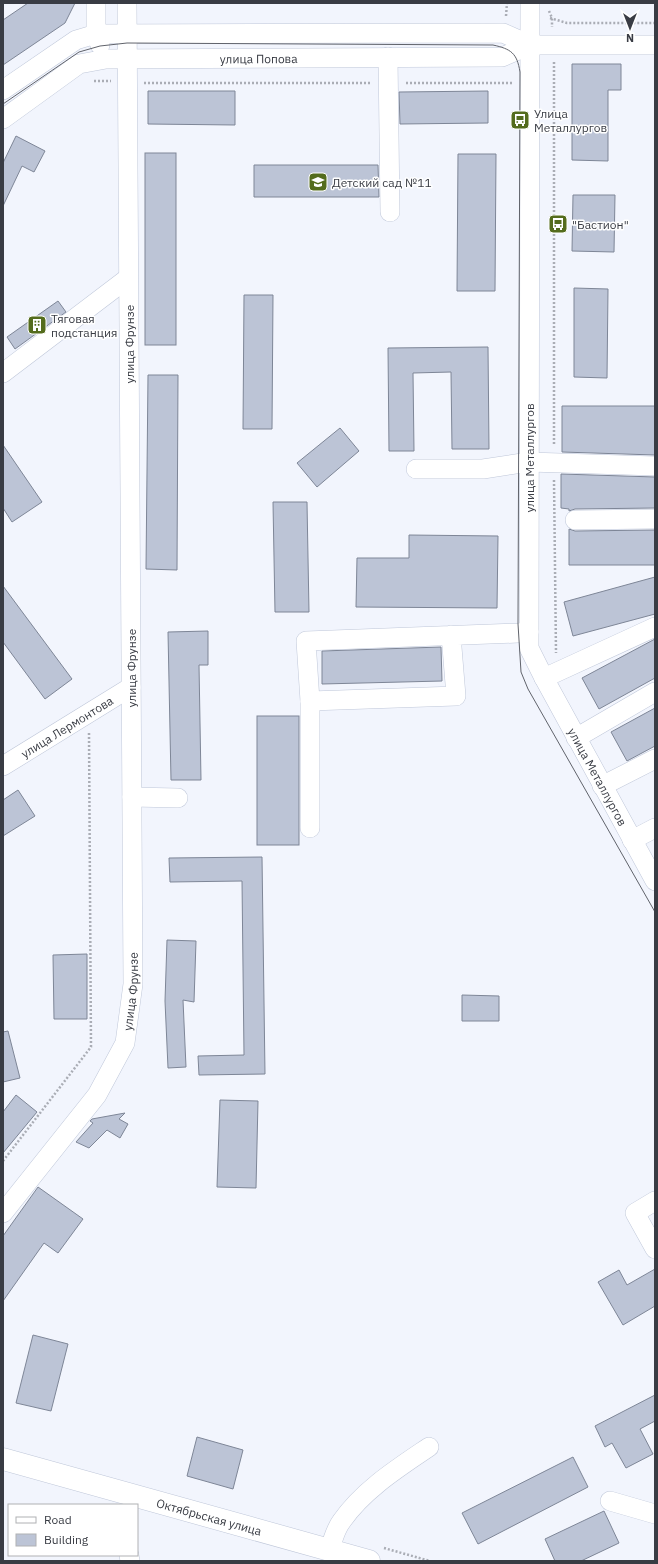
<svg xmlns="http://www.w3.org/2000/svg" width="658" height="1564" font-family="'IBM Plex Sans',sans-serif">
<rect width="100%" height="100%" fill="#f2f5fd"/>
<g fill="#bcc4d6" stroke="#7e8697">
<polygon points="28,3 75,3 65,23 3,65 3,20"/>
<polygon points="572,64 621,64 621,90 608,90 608,161 572,160"/>
<polygon points="148,91 235,91 235,125 148,124"/>
<polygon points="488,91 488,123 400,124 399,92"/>
<polygon points="16,136 45,151 34,172 22,166 3,206 3,163"/>
<rect x="145" y="153" width="31" height="192"/>
<polygon points="458,154 496,154 495,291 457,291"/>
<polygon points="254,165 378,165 379,197 254,197"/>
<polygon points="573,195 615,195 614,252 572,251"/>
<polygon points="574,288 608,289 607,378 574,377"/>
<polygon points="244,295 273,295 272,429 243,429"/>
<polygon points="58,301 66,312 15,349 7,337"/>
<polygon points="488,347 489,449 452,449 451,372 413,373 414,451 389,451 388,348"/>
<polygon points="148,375 178,375 177,570 146,569"/>
<polygon points="562,406 655,406 655,455 562,452"/>
<polygon points="340,428 359,451 317,487 297,463"/>
<polygon points="3,445 42,502 12,522 3,508"/>
<polygon points="561,474 655,477 655,508 575,509 569,511 569,509 561,508"/>
<polygon points="273,502 307,502 309,612 275,612"/>
<polygon points="569,529 575,531 655,530 655,565 569,565"/>
<polygon points="409,535 498,536 497,608 356,607 357,558 409,558"/>
<polygon points="655,577 655,614 573,636 564,602"/>
<polygon points="3,586 72,679 45,699 3,642"/>
<polygon points="208,631 208,665 199,665 201,780 171,780 168,632"/>
<polygon points="655,639 655,678 599,709 582,678"/>
<polygon points="441,647 442,681 322,684 322,651"/>
<polygon points="655,708 655,746 627,761 611,732"/>
<rect x="257" y="716" width="42" height="129"/>
<polygon points="18,790 35,816 3,836 3,800"/>
<polygon points="262,857 265,1074 199,1075 198,1056 244,1055 242,881 170,882 169,858"/>
<polygon points="167,940 196,941 194,1002 183,1000 186,1067 168,1068 165,1001"/>
<polygon points="87,954 87,1019 54,1019 53,955"/>
<polygon points="462,995 499,996 499,1021 462,1021"/>
<polygon points="8,1031 20,1078 3,1082 3,1032"/>
<polygon points="16,1095 37,1112 3,1153 3,1112"/>
<polygon points="220,1100 258,1101 256,1188 217,1187"/>
<polygon points="125,1113 119,1119 128,1124 120,1138 107,1130 89,1148 76,1142 93,1123 90,1121 92,1119"/>
<polygon points="38,1187 83,1219 58,1253 44,1243 3,1301 3,1236"/>
<polygon points="655,1269 655,1306 623,1325 598,1282 619,1270 627,1285"/>
<polygon points="33,1335 68,1344 51,1411 16,1403"/>
<polygon points="655,1395 655,1421 640,1429 653,1454 626,1468 612,1443 605,1447 595,1426"/>
<polygon points="197,1437 243,1450 233,1489 187,1476"/>
<polygon points="573,1457 588,1487 478,1544 462,1513"/>
<polygon points="604,1511 619,1543 581,1561 555,1561 545,1539"/>
</g>
<g fill="none" stroke-linecap="round" stroke-linejoin="round">
<defs>
<g id="minor">
<polyline points="96,3 96,34 100,45"/>
<path id="s1" d="M 530,3 L 529,648 L 544,678 L 655,881"/>
<polyline points="388,57 390,212"/>
<polyline points="3,90 76,40 96,34 503,33 530,45 655,45"/>
<path id="s2" d="M 3,119 L 79,64 L 106,59 L 502,57 L 530,45"/>
<polyline points="3,373 128,278"/>
<polyline points="416,469 483,469 529,462 655,466"/>
<polyline points="575,520 655,519"/>
<polyline points="451,635 456,696 310,701 306,641 518,633 529,632"/>
<polyline points="544,678 655,627"/>
<polyline points="310,701 310,828"/>
<polyline points="576,738 655,692"/>
<path id="s3" d="M 3,766 L 131,687"/>
<polyline points="602,786 655,759"/>
<polyline points="132,797 178,798"/>
<polyline points="632,840 655,828"/>
<polyline points="655,1201 635,1213 655,1249"/>
<path id="s4" d="M 3,1213 L 97,1095 L 125,1043 L 133,984 L 127,3"/>
<polyline points="610,1501 655,1514"/>
<path d="M 329,1550 C 333,1541 335,1530 341,1522 C 363,1490 398,1468 429,1447"/>
<polyline points="129,1555 130,1561"/>
</g>
<g id="major">
<path id="s5" d="M 3,1459 L 369,1561"/>
</g>
</defs>
<use href="#minor" stroke="#bfc7d9" stroke-width="20"/>
<use href="#major" stroke="#bfc7d9" stroke-width="23"/>
<g stroke="#aaadb5" stroke-width="2.5" stroke-dasharray="2 2" stroke-linecap="butt">
<polyline points="549,11 552,18 552,27"/>
<polyline points="506,16 507,3"/>
<polyline points="550,18 567,23 655,23"/>
<polyline points="554,62 554,445"/>
<polyline points="94,81 111,81"/>
<polyline points="144,83 371,83"/>
<polyline points="406,83 513,83"/>
<polyline points="554,480 556,653"/>
<polyline points="3,1161 91,1047 89,733"/>
<polyline points="384,1548 430,1561"/>
</g>
<use href="#minor" stroke="#fff" stroke-width="19"/>
<use href="#major" stroke="#fff" stroke-width="22"/>
<path stroke="#60636b" stroke-width="1" d="M 3,104 L 79,52 L 100,46 L 127,43 L 493,45 C 511,49 517,53 520,72 L 518,624 L 521,672 L 528,689 L 655,912"/>
</g>
<defs>
<symbol id="bus-square" viewBox="-11 -11 22 22"><rect x="-9" y="-9" width="18" height="18" rx="4" fill="#546c1d" stroke="#fff"/><path d="M-5-6H5V4H4V6H2V4H-2V6H-4V4H-5ZM-3.5-4V0h7V-4ZM-3.5 1.2v1.5H-2V1.2ZM2 1.2v1.5H3.5V1.2Z" fill="#fff"/></symbol>
<symbol id="school-square" viewBox="-11 -11 22 22"><rect x="-9" y="-9" width="18" height="18" rx="4" fill="#546c1d" stroke="#fff"/><path d="M0-5L7-2L0 1L-7-2ZM-4 1L0 2.5L4 1V4Q0 6-4 4Z" fill="#fff"/></symbol>
<symbol id="building-square" viewBox="-11 -11 22 22"><rect x="-9" y="-9" width="18" height="18" rx="4" fill="#546c1d" stroke="#fff"/><path d="M-4-6H4V6H1V3H-1V6H-4ZM-2.5-4.3h1.7v1.8h-1.7ZM.8-4.3h1.7v1.8H.8ZM-2.5-1h1.7V.8h-1.7ZM.8-1h1.7V.8H.8Z" fill="#fff"/></symbol>
</defs>
<g fill-rule="evenodd">
<use href="#bus-square" x="509" y="109" width="22" height="22"/>
<use href="#school-square" x="307" y="171" width="22" height="22"/>
<use href="#bus-square" x="547" y="213" width="22" height="22"/>
<use href="#building-square" x="26" y="314" width="22" height="22"/>
</g>
<g text-anchor="middle" dominant-baseline="central" stroke-width="3" stroke-linejoin="round" paint-order="stroke">
<g font-size="12" fill="#393c44" stroke="#fff">
<text stroke="none"><textPath href="#s2" startOffset="274">улица Попова</textPath></text>
<text transform="translate(129 344) rotate(-90)">улица Фрунзе</text>
<text transform="translate(529 458) rotate(-90)">улица Металлургов</text>
<text transform="translate(131 668) rotate(-90)">улица Фрунзе</text>
<text stroke="none"><textPath href="#s3" startOffset="75">улица Лермонтова</textPath></text>
<text stroke="none"><textPath href="#s1" startOffset="791">улица Металлургов</textPath></text>
<text stroke="none"><textPath href="#s4" startOffset="262">улица Фрунзе</textPath></text>
<text stroke="none"><textPath href="#s5" startOffset="214">Октябрьская улица</textPath></text>
</g>
<g font-size="12" fill="#393c44" stroke="#fff" text-anchor="start">
<text x="534" y="113">Улица<tspan x="534" dy="14">Металлургов</tspan></text>
<text x="332" y="182">Детский сад №11</text>
<text x="572" y="224">"Бастион"</text>
<text x="51" y="318">Тяговая<tspan x="51" dy="14">подстанция</tspan></text>
</g>
</g>
<rect width="658" height="1564" fill="none" stroke="#393c44" stroke-width="8"/>
<rect x="8" y="1504" width="130" height="52" fill="#ffffff" stroke="#b0b1b4"/>
<rect x="16" y="1517" width="20" height="6" fill="#ffffff" stroke="#b0b1b4"/>
<text x="44" y="1524" font-size="12" fill="#393c44">Road</text>
<rect x="16" y="1534" width="20" height="12" fill="#bcc4d6" stroke="#b0b1b4"/>
<text x="44" y="1544" font-size="12" fill="#393c44">Building</text>
<g transform="translate(630 28) rotate(180)" stroke="#ffffff" stroke-width="3" paint-order="stroke">
<path d="M0-3L7 15L0 10L-7 15Z" fill="#393c44"/>
<text y="-6" font-size="11" font-weight="bold" text-anchor="middle" fill="#393c44">N</text>
</g>
</svg>
